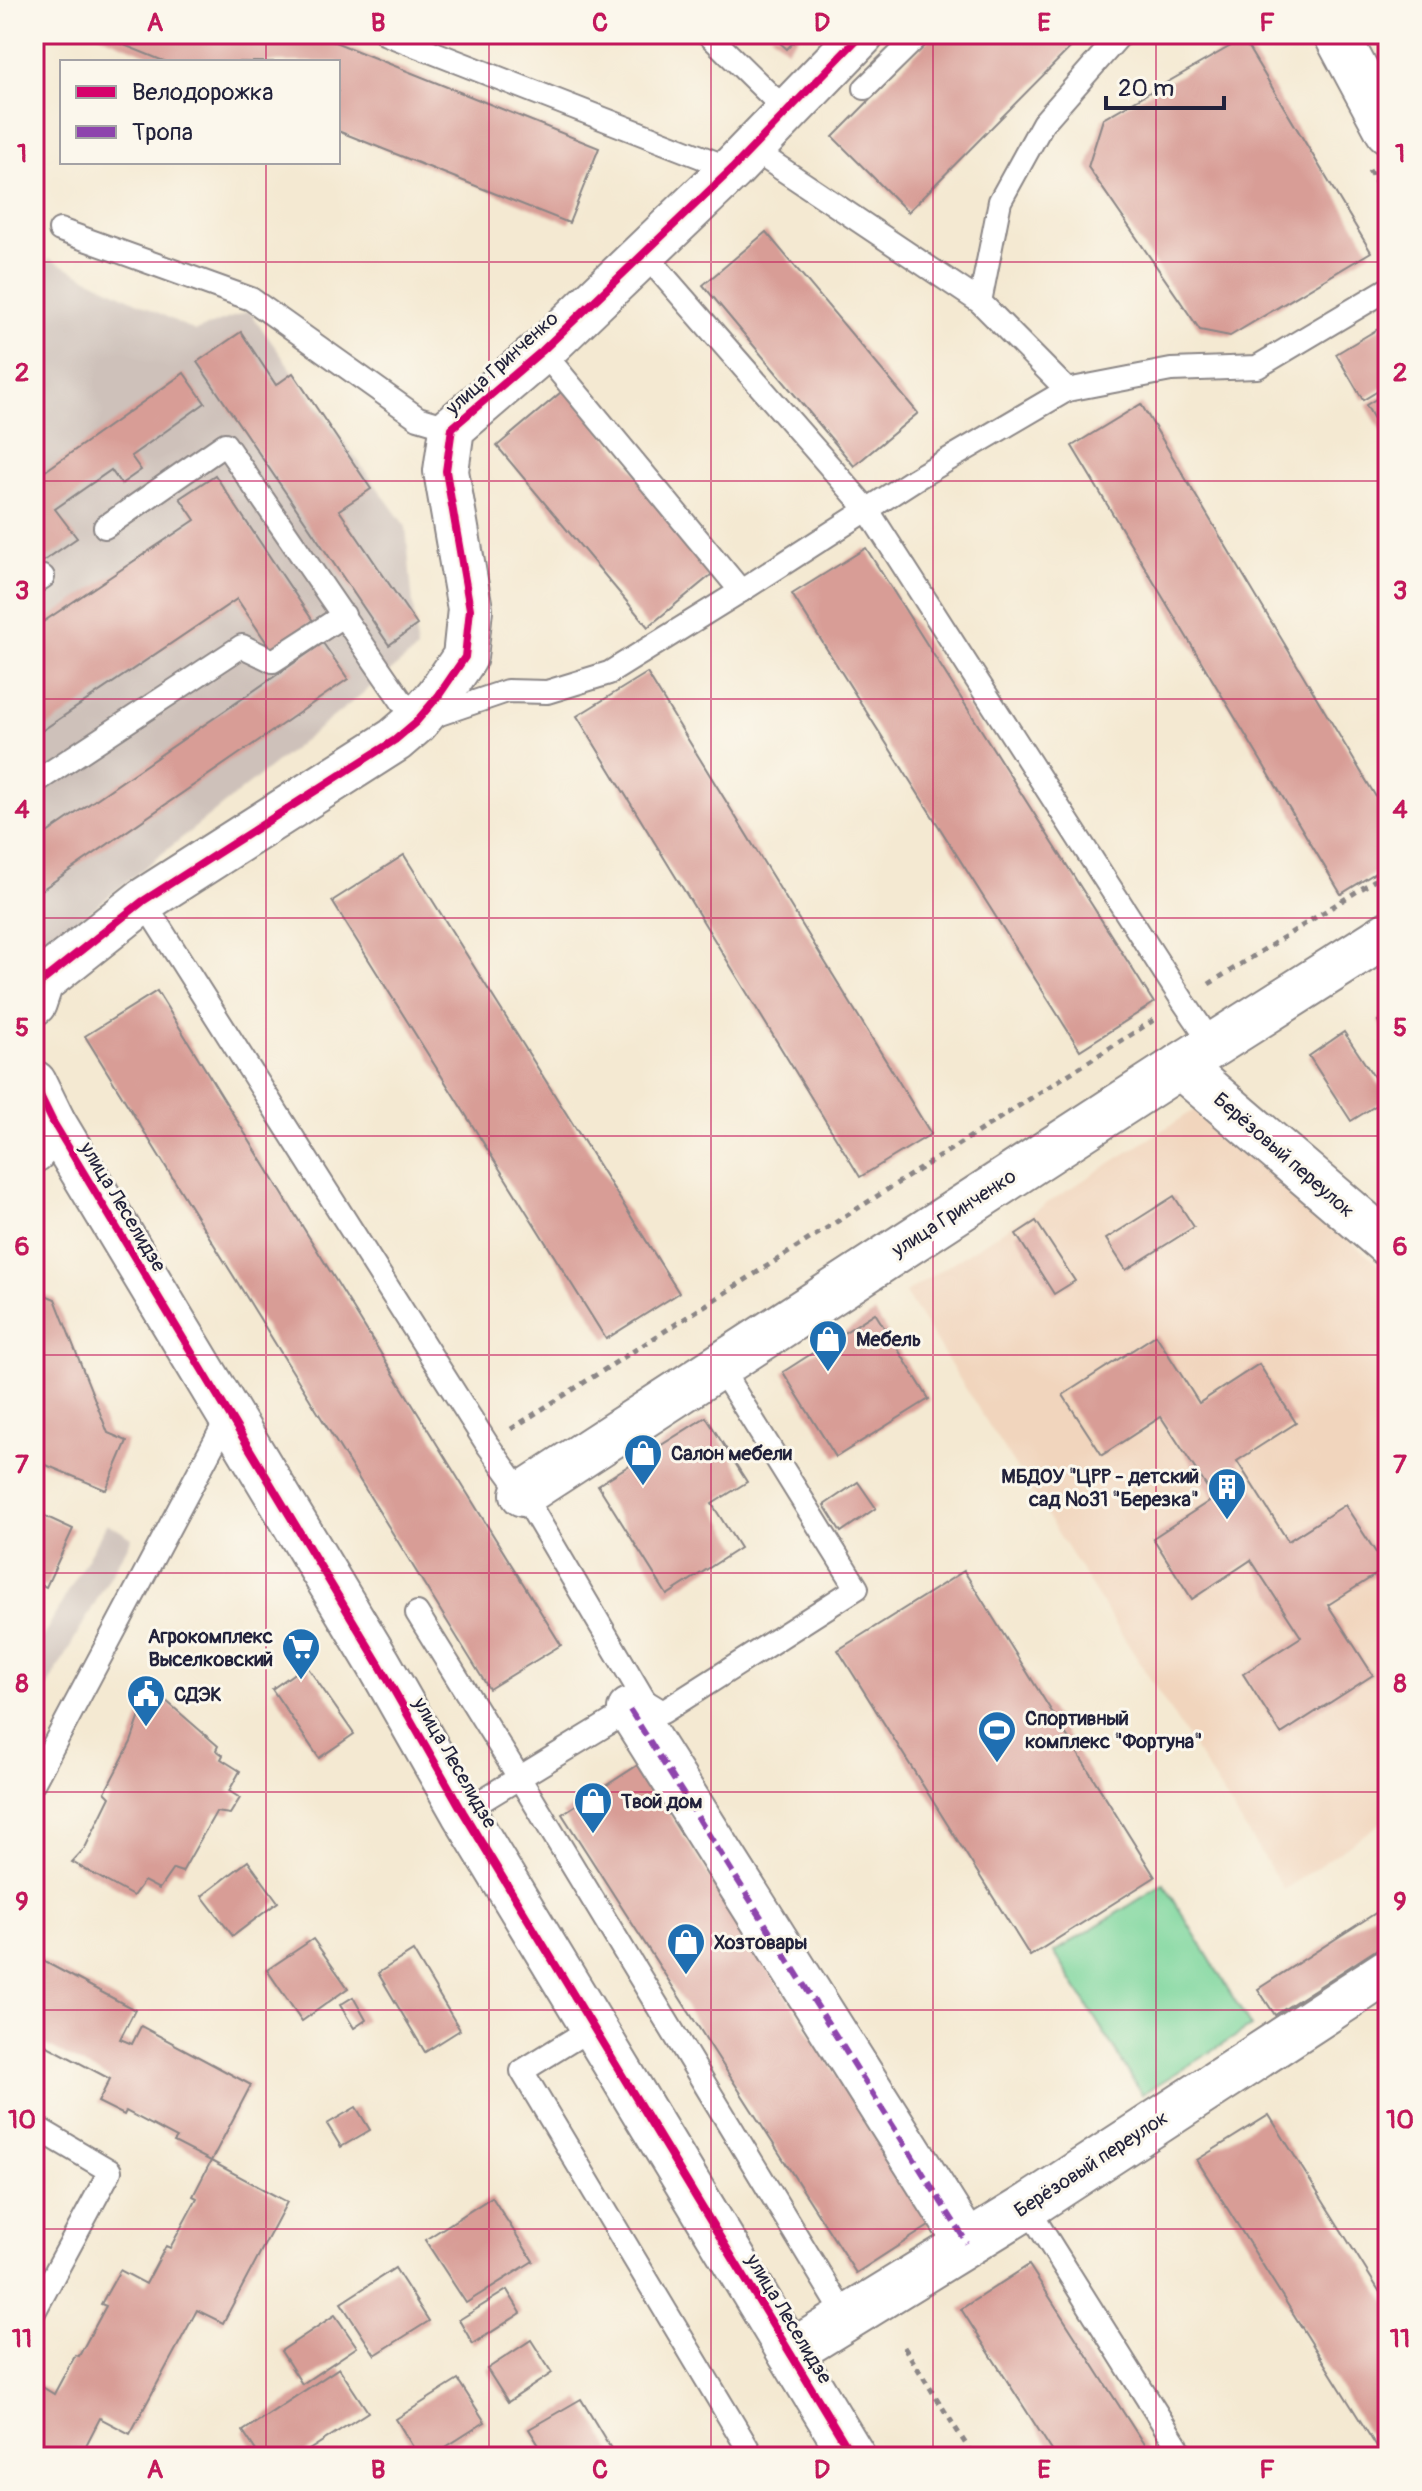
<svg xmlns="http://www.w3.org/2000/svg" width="1422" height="2491" font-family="Pangolin,sans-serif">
<rect width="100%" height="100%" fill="#fbf7ec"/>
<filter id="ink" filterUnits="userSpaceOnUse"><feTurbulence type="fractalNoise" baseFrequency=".0125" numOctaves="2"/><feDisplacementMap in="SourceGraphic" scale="16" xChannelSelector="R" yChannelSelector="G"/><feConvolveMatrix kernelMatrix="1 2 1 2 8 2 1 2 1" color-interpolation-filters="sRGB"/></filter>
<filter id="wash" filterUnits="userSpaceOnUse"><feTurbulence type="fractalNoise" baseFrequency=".006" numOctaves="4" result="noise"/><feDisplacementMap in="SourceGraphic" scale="32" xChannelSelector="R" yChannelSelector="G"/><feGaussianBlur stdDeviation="1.8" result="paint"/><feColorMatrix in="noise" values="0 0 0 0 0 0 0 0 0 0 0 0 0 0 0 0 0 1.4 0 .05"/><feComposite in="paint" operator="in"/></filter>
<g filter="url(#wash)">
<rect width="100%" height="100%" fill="#f4e9d2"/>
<polygon fill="#f1d5bd" points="1196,1109 1388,1273 1388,1818 1284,1890 905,1293"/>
<g fill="#cec1ba">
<polygon points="50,259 195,331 249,311 406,527 417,650 34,956 34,279"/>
<polygon points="107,1523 132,1538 34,1710 34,1652"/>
</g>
<polygon fill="#7cd69c" stroke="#4f7c6c" stroke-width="2" points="1164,1884 1251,2027 1142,2094 1054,1952"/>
<g id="blocks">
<g fill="#d89d96">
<polygon points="97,34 315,34 599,148 569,223 338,131 338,62 166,62"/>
<polygon points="770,34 801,34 787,49"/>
<polygon points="935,34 1084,34 908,212 833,137"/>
<polygon points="1243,39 1371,252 1230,336 1200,330 1088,167 1103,119"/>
<polygon points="766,232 918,413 854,466 703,285"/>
<polygon points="1388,323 1388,385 1363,400 1336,354"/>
<polygon points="241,332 276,385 293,373 371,489 339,510 417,625 389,645 197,362"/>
<polygon points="184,373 205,403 131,456 141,470 121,484 111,470 55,509 77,538 42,562 34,550 34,479"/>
<polygon points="566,388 717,570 648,627 497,446"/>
<polygon points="1388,392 1388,443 1366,405"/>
<polygon points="1141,404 1388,817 1388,865 1341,894 1072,446"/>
<polygon points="215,475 313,621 271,649 237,599 34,736 34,628 195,520 180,498"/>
<polygon points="866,548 1154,1003 1080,1050 792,594"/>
<polygon points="323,643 348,679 34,895 34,842"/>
<polygon points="647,673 931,1134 860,1177 577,716"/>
<polygon points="404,855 679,1293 606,1339 332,901"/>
<polygon points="157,991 561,1645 489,1689 85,1036"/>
<polygon points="1388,1014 1388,1037 1378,1021"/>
<polygon points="1344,1032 1388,1098 1351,1121 1309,1056"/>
<polygon points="1174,1196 1194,1227 1126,1270 1106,1239"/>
<polygon points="1036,1221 1075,1281 1054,1294 1016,1234"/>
<polygon points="38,1292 55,1299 108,1433 127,1441 106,1490 34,1460 34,1294"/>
<polygon points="875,1313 929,1399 836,1457 783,1372"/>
<polygon points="1156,1335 1199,1403 1259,1364 1296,1423 1237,1461 1288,1541 1345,1505 1386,1568 1328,1605 1373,1675 1281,1734 1243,1674 1301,1637 1251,1560 1192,1599 1153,1538 1214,1498 1161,1417 1102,1455 1063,1395"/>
<polygon points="706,1417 747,1482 712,1504 740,1548 667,1595 598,1485"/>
<polygon points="858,1482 876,1508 841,1532 824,1505"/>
<polygon points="34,1511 73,1529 46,1587 34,1582"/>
<polygon points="964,1571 1155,1877 1030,1956 838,1650"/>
<polygon points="306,1665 354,1734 319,1758 272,1689"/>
<polygon points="150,1692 156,1692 218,1746 216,1750 223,1755 221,1759 240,1771 229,1791 240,1798 230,1814 216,1812 182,1872 173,1869 159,1889 144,1881 133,1896 72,1862 85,1848 110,1797 105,1792 131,1742 147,1695"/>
<polygon points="638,1765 932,2224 856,2273 562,1814"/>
<polygon points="248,1861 278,1902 233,1936 202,1896"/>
<polygon points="1388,1905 1388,1942 1275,2015 1258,1989"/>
<polygon points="313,1939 348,1988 302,2021 267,1970"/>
<polygon points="413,1951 460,2030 425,2052 378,1973"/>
<polygon points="34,1956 135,2010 120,2039 132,2044 141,2026 251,2085 211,2161 287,2202 223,2323 197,2310 130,2434 100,2418 80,2457 34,2457 34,2382 54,2394 75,2355 79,2356 106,2306 101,2304 120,2270 146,2284 166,2246 170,2248 197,2198 193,2196 211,2161 174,2142 177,2138 126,2111 124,2115 98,2102 110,2079 34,2039"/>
<polygon points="353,1997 366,2020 354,2028 340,2005"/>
<polygon points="356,2107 370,2130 341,2147 327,2124"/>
<polygon points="1269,2115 1388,2305 1388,2457 1383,2457 1197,2160"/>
<polygon points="492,2197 533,2261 466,2303 425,2240"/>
<polygon points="1029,2265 1152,2457 1056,2457 961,2309"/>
<polygon points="395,2268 429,2321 375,2355 341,2303"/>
<polygon points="507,2290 521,2313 473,2344 459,2320"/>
<polygon points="335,2315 357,2347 302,2384 281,2351"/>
<polygon points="531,2340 552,2373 508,2402 487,2369"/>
<polygon points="339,2368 368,2412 298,2457 260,2457 243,2431"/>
<polygon points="458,2380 485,2422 430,2457 419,2457 396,2419"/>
<polygon points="581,2399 616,2457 546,2457 529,2429"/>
</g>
</g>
</g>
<g filter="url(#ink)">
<use href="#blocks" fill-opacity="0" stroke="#8b8686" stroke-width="2"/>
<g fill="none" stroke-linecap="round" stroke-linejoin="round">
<defs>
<g id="service">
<polyline points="386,34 732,169"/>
<polyline points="708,34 770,95 789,109"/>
<polyline points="865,88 920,34"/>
<polyline points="752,149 980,302 1067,390 1171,370 1257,367 1388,289"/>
<polyline points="60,230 251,299 418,418 452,428"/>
<polyline points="643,252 867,509 1183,1001 1213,1045"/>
<polyline points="980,302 1000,201 1043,123 1121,34"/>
<polyline points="542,351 741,591"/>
<polyline points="105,527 225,444 416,722 507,691 547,692 609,673 741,591 915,479 1067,390"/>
<polyline points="34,583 43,577"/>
<polyline points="34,783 242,646 273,661 344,615"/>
<polyline points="143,901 487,1444 523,1494 645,1701 463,1812"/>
<polyline points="417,1613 520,1779 847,2319"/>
<polyline points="645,1701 663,1712 857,1588 719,1366"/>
<polyline points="34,1782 230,1413"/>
<polyline points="595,2026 522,2071 753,2457"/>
<polyline points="34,2126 110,2171 34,2312"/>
<polyline points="1027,2207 1184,2457"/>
</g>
<g id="minor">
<polyline points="1336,34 1388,131"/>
<polyline points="1180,1066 1388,1244"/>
<polyline points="34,1150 53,1122"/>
<polyline points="523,1494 1180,1066 1388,934"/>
<polyline points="630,1710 967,2243"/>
<polyline points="790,2353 1027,2207 1388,1971"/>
</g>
<g id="tertiary">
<polyline points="34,1003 41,982 143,901 395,740 416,722 439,695 465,657 470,609 446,471 452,428 542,351 732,169 862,34"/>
<polyline points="34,1083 53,1122 379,1664 463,1812 853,2457"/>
</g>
</defs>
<use href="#service" stroke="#8b8686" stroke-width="26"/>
<use href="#minor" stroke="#8b8686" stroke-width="48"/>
<use href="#tertiary" stroke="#8b8686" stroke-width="48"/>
<g stroke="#8b8686" stroke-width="5" stroke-dasharray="6 6" stroke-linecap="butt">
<polyline points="1369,170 1388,204"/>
<polyline points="1209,984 1388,872"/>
<polyline points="511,1429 1157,1018"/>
<polyline points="904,2347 974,2457"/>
</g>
<use href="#service" stroke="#fff" stroke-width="22"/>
<use href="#minor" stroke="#fff" stroke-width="44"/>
<use href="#tertiary" stroke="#fff" stroke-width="44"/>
<polyline stroke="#8e44ad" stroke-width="6" stroke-dasharray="12 6" stroke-linecap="butt" points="630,1710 967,2243"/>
<defs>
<g id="cycleway">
<polyline points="34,1003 41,982 143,901 395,740 416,722 439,695 465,657 470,609 446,471 452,428 542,351 732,169 862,34"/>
<polyline points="34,1083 53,1122 379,1664 463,1812 853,2457"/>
</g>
</defs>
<use href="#cycleway" stroke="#fbf7ec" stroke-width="13"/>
<use href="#cycleway" stroke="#d6006c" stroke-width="8"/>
</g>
</g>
<path fill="none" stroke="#c2185b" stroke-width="2" stroke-opacity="0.55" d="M 266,34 L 266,62M 489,34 L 489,2457M 711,34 L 711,2457M 933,34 L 933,2457M 1156,34 L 1156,2457M 266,162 L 266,2457M 34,262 L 1388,262M 34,481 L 1388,481M 34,699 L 1388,699M 34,918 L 1388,918M 34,1136 L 1388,1136M 34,1355 L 1388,1355M 34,1573 L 1388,1573M 34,1792 L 1388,1792M 34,2010 L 1388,2010M 34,2229 L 1388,2229"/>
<defs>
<symbol id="shop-pin" viewBox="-11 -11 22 30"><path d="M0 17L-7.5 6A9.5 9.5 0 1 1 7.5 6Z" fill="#1f6fb2" stroke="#fbf7ec"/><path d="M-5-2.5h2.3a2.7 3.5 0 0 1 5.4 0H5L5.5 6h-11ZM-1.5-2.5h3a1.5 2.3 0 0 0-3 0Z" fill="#fff"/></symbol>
<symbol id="building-pin" viewBox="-11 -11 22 30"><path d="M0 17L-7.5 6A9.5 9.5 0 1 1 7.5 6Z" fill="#1f6fb2" stroke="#fbf7ec"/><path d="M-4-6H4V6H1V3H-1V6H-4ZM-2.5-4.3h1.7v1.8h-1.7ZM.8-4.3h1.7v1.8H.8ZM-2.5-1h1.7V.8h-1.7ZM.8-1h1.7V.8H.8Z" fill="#fff"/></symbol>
<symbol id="supermarket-pin" viewBox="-11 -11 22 30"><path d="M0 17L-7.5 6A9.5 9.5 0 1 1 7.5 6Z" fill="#1f6fb2" stroke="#fbf7ec"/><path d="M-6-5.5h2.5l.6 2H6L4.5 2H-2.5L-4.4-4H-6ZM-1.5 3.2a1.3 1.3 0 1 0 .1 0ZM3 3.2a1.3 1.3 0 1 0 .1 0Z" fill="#fff"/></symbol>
<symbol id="civic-pin" viewBox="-11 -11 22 30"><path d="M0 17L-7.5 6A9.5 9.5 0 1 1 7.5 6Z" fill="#1f6fb2" stroke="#fbf7ec"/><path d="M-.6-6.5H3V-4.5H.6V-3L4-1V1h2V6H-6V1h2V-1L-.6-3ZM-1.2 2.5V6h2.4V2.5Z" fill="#fff"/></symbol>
<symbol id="stadium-pin" viewBox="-11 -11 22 30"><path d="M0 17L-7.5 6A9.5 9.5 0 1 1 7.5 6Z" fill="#1f6fb2" stroke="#fbf7ec"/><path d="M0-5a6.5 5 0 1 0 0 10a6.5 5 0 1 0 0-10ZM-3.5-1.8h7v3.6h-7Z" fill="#fff"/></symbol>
</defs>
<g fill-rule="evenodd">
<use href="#shop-pin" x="806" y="1317" width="44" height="60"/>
<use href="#shop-pin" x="621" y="1431" width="44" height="60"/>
<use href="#building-pin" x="1205" y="1465" width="44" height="60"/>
<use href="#supermarket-pin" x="279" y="1625" width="44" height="60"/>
<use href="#civic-pin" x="124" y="1672" width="44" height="60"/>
<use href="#stadium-pin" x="975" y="1708" width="44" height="60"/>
<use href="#shop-pin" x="571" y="1779" width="44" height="60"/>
<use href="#shop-pin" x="664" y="1920" width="44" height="60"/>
</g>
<g text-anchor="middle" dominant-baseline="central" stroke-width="6" stroke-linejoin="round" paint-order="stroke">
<g font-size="20" fill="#22223b" stroke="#fbf7ec">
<text transform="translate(502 363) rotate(-42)">улица Гринченко</text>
<text transform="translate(1284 1155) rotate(41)">Берёзовый переулок</text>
<text transform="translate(123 1207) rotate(59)">улица Леселидзе</text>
<text transform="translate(954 1213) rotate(-33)">улица Гринченко</text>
<text transform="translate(455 1763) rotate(60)">улица Леселидзе</text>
<text transform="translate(1091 2164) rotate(-33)">Берёзовый переулок</text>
<text transform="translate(789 2319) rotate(59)">улица Леселидзе</text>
</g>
<g font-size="20" font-weight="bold" fill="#22223b" stroke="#fbf7ec" text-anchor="start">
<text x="856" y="1339">Мебель</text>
<text x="671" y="1453">Салон мебели</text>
<text x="1199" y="1476" text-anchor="end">МБДОУ "ЦРР - детский<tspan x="1199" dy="23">сад №31 "Березка"</tspan></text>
<text x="273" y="1636" text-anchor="end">Агрокомплекс<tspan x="273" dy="23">Выселковский</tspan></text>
<text x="174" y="1694">СДЭК</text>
<text x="1025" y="1718">Спортивный<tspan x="1025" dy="23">комплекс "Фортуна"</tspan></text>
<text x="621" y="1801">Твой дом</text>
<text x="714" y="1942">Хозтовары</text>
</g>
</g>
<rect width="1422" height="2491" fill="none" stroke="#fbf7ec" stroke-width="88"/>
<rect x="60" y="60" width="280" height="104" fill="#fbf7ec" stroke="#a4a2a5" stroke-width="2"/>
<rect x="76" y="86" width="40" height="12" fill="#d6006c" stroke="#a4a2a5" stroke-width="2"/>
<text x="132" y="100" font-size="24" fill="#22223b">Велодорожка</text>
<rect x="76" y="126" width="40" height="12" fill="#8e44ad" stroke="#a4a2a5" stroke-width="2"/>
<text x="132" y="140" font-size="24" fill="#22223b">Тропа</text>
<path d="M1106 96v12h118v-12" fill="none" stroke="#22223b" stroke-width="4"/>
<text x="1118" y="96" font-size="24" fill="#22223b" stroke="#fbf7ec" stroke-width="6" paint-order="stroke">20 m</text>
<rect x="44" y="44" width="1334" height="2403" fill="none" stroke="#c2185b" stroke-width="3"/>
<g font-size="26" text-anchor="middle" font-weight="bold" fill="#c2185b">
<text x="155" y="31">A</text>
<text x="378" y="31">B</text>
<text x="600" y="31">C</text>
<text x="822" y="31">D</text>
<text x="1044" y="31">E</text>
<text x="1267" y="31">F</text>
<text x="22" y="162">1</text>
<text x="1400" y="162">1</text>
<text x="22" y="381">2</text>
<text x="1400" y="381">2</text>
<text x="22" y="599">3</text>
<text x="1400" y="599">3</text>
<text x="22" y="818">4</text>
<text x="1400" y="818">4</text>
<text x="22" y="1036">5</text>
<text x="1400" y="1036">5</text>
<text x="22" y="1255">6</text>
<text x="1400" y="1255">6</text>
<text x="22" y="1473">7</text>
<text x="1400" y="1473">7</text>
<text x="22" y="1692">8</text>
<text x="1400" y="1692">8</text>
<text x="22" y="1910">9</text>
<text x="1400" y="1910">9</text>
<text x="22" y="2128">10</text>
<text x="1400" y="2128">10</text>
<text x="22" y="2347">11</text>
<text x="1400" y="2347">11</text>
<text x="155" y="2478">A</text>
<text x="378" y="2478">B</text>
<text x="600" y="2478">C</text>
<text x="822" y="2478">D</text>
<text x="1044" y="2478">E</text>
<text x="1267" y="2478">F</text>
</g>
</svg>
